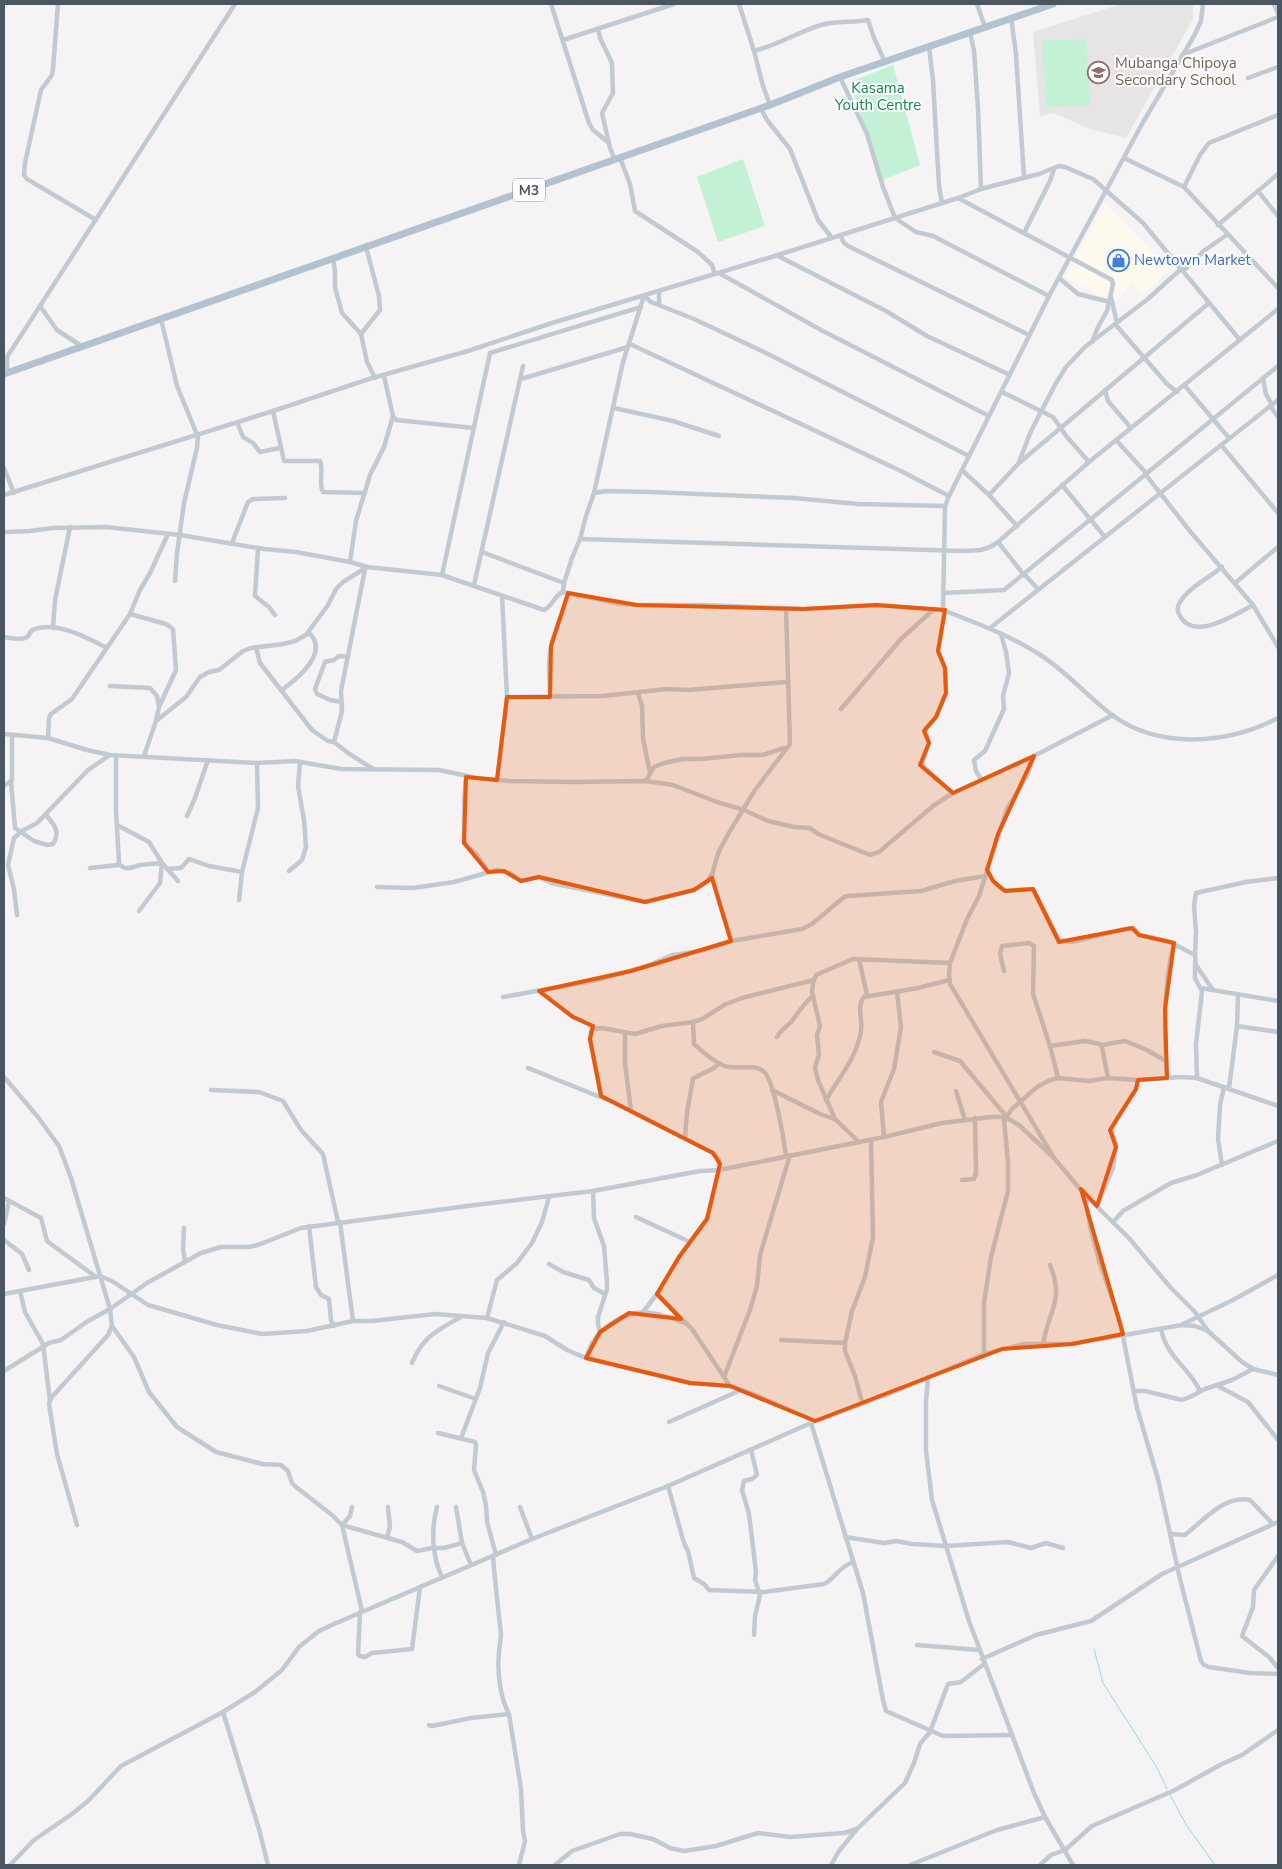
<svg xmlns="http://www.w3.org/2000/svg" width="1282" height="1869" font-family="'Nunito Sans',sans-serif">
<rect width="100%" height="100%" fill="#f5f3f3"/>
<polygon fill="#fdf9ef" points="1105,204 1171,269 1143,295 1132,283 1115,303 1066,278 1078,252"/>
<polygon fill="#e6e4e5" points="1121,4 1193,4 1193,19 1126,138 1090,129 1054,113 1040,116 1033,32"/>
<g fill="#c3f1d5">
<polygon points="1086,39 1090,105 1046,107 1042,41"/>
<polygon points="893,65 920,165 883,180 850,82"/>
<polygon points="743,159 765,226 718,242 697,177"/>
</g>
<g fill="none" stroke-linecap="round" stroke-linejoin="round">
<g stroke="#90daee" stroke-width="1">
<polyline points="1094,1649 1103,1683 1156,1766 1167,1789"/>
<polyline points="1170,1795 1187,1826 1215,1865"/>
</g>
<g stroke="#c1cad2" stroke-width="4.5">
<polyline points="58,4 53,69 52,75 41,90 25,163 24,175 27,179 96,220"/>
<polyline points="551,4 589,123 593,130 609,143"/>
<polyline points="739,4 754,51 763,86 770,105"/>
<polyline points="977,4 985,27"/>
<path d="M 1203,4 L 1201,21 L 1194,36 L 1142,124 L 1049,296 L 949,496 L 945,506 L 943,610 C 976,623 1009,635 1039,654 C 1066,671 1087,696 1112,715 C 1160,750 1228,744 1278,718"/>
<polyline points="1274,4 1278,13"/>
<polyline points="1011,17 1016,54 1024,178"/>
<polyline points="598,29 600,38 612,63 613,93 602,113 610,148 615,160"/>
<polyline points="970,32 974,51 978,108 981,189"/>
<polyline points="563,40 674,4"/>
<polyline points="929,47 933,80 939,186 942,203"/>
<path d="M 754,51 C 778,45 798,32 821,25 C 838,20 851,23 868,20 L 874,38 L 885,62"/>
<polyline points="1182,55 1278,17"/>
<polyline points="840,77 867,134 883,187 895,218 916,232 933,236 1049,296"/>
<polyline points="1248,78 1278,67"/>
<polyline points="761,109 767,120 790,149 818,220 832,238"/>
<polyline points="620,158 630,184 635,211 698,252 712,265 715,274"/>
<polyline points="1124,158 1184,187 1278,288"/>
<polyline points="1184,187 1200,155 1209,143 1278,115"/>
<polyline points="1258,191 1278,216"/>
<polyline points="958,198 981,189 1039,174 1059,166 1065,167 1093,179 1143,223 1240,340"/>
<polyline points="1218,225 1278,174"/>
<polyline points="1024,233 1050,181 1054,169"/>
<polyline points="840,235 844,243 848,246 1029,335"/>
<polyline points="778,256 886,311 927,336 1010,375"/>
<polyline points="333,259 335,271 335,287 342,313 361,334 367,362 375,378"/>
<polyline points="1183,271 1205,250 1228,234"/>
<polyline points="719,273 821,330 989,416"/>
<polyline points="1059,278 1078,294 1110,302"/>
<polyline points="659,291 659,305"/>
<polyline points="644,296 651,302 694,319 766,353 969,456"/>
<polyline points="1111,297 1117,323"/>
<polyline points="40,306 57,330 83,347"/>
<polyline points="161,319 177,386 198,437 197,448 184,503 177,553 175,581"/>
<polyline points="1115,324 1167,384 1177,392"/>
<polyline points="361,334 380,310 379,296 366,247"/>
<polyline points="630,344 901,471 949,496"/>
<polyline points="7,373 7,357 235,4"/>
<polyline points="384,376 393,416 396,420 474,428"/>
<polyline points="1263,378 1266,394 1272,405"/>
<polyline points="521,379 628,347"/>
<polyline points="1185,386 1229,438"/>
<polyline points="1105,390 1108,401 1131,428"/>
<polyline points="1002,392 1053,417 1067,437 1089,462"/>
<polyline points="1270,406 1278,417"/>
<polyline points="614,408 673,421 719,436"/>
<path d="M 273,411 L 284,461 L 320,461 C 324,470 318,482 323,492 L 364,493"/>
<polyline points="237,422 243,437 253,443 260,452 280,448"/>
<polyline points="1116,440 1147,474"/>
<polyline points="1221,445 1278,513"/>
<polyline points="1019,462 1031,431 1056,383 1066,367 1086,346 1148,299 1181,269"/>
<polyline points="4,468 14,493"/>
<polyline points="962,470 989,495 1017,526"/>
<polyline points="1146,475 1189,530 1253,605 1278,647"/>
<polyline points="1062,485 1105,537"/>
<polyline points="594,493 606,491 650,492 794,498 858,504 945,506"/>
<polyline points="4,495 273,411 369,379 468,351 552,323 778,255 958,198 1112,280 1113,284 1107,311 1098,327 1092,342"/>
<polyline points="989,495 1019,463 1209,303"/>
<path d="M 4,532 L 30,531 L 52,528 L 106,527 L 180,535 L 264,549 L 296,552 L 350,562 L 367,567 L 442,575 L 544,610 C 553,606 554,595 563,592 L 621,604 L 637,605 L 704,605 L 803,609 L 876,605 L 943,610"/>
<polyline points="580,539 963,551 981,550 990,547 998,542 1089,462 1278,309"/>
<polyline points="998,542 1024,575"/>
<polyline points="232,543 248,502 253,499 285,498"/>
<polyline points="258,548 255,596 269,607 275,615"/>
<polyline points="482,552 564,583 563,592"/>
<polyline points="350,562 356,521 370,475 384,447 393,416"/>
<path d="M 1222,567 C 1209,578 1189,587 1180,602 C 1177,606 1177,612 1180,616 C 1194,642 1236,614 1253,605"/>
<polyline points="1024,574 1038,589"/>
<polyline points="442,575 490,353 641,307"/>
<polyline points="564,583 572,558 580,539 586,516 594,493 623,362 644,296"/>
<polyline points="1235,583 1278,547"/>
<polyline points="474,585 523,366"/>
<polyline points="943,593 1004,590 1278,366"/>
<polyline points="945,610 938,651 945,668 946,693 936,717 925,729 929,743 922,763 925,768 953,793"/>
<polyline points="130,614 166,624 173,629 176,670 159,707 156,721"/>
<polyline points="53,628 55,600 70,527"/>
<polyline points="990,628 1278,400"/>
<path d="M 4,637 C 10,638 22,641 27,637 C 31,633 30,630 35,629 C 57,621 88,638 107,648"/>
<polyline points="256,647 260,663 312,730 328,741 334,742 348,753 373,769"/>
<polyline points="110,686 150,688 157,696 159,706"/>
<path d="M 282,690 C 297,679 331,652 308,632"/>
<polyline points="638,693 642,706 643,738 650,773"/>
<polyline points="507,697 603,696 667,689 688,690 787,682"/>
<path d="M 550,697 C 550,680 547,662 551,646 C 555,627 565,612 568,593"/>
<polyline points="342,702 330,700 317,694 315,689 325,662 334,660 339,656 348,657"/>
<polyline points="841,709 901,639 934,609"/>
<polyline points="4,734 48,738 87,750 110,755 257,763 295,761 341,769 439,770 477,778 509,781 573,782 646,781 673,785 717,802 744,810 768,821 794,827 810,828 818,834 870,855 879,852 933,806 953,793 1034,756 1113,715"/>
<polyline points="48,738 49,718 51,714 72,699 130,614 140,590 150,573 168,534"/>
<polyline points="334,742 342,711 341,691 365,569"/>
<polyline points="144,756 156,721 186,697 200,677 209,672 219,670 243,651 251,648 283,644 295,641 306,635 328,605 336,589 343,582 367,567"/>
<polyline points="1034,756 1027,776 1007,809 979,896 967,919 950,963 949,974 950,984 1054,1158 1085,1195 1128,1237 1171,1288 1195,1312 1208,1331 1242,1362 1253,1369 1278,1375"/>
<polyline points="466,777 464,801 464,843 477,855 488,872"/>
<polyline points="981,779 976,771 974,760 985,751 1004,709 1003,696 1009,673 1006,652 1001,634"/>
<polyline points="497,780 507,697 502,596"/>
<polyline points="646,781 654,767 664,763 683,759 701,759 741,755 763,755 784,748"/>
<path d="M 11,782 L 15,828 L 34,841 L 47,845 L 53,844 C 61,832 54,824 46,815"/>
<polyline points="4,786 12,780 12,736"/>
<polyline points="187,816 195,798 208,760"/>
<polyline points="117,825 149,842 162,863 178,881"/>
<polyline points="118,864 125,868 130,868 140,865 162,863 160,883 139,911"/>
<polyline points="90,868 118,865 119,862 116,811 116,755"/>
<polyline points="167,869 181,868 189,859 209,866 242,872"/>
<path d="M 987,870 C 1003,899 1005,889 1033,889 L 1059,940 L 1072,942 L 1125,929 L 1134,928 L 1139,935 L 1168,941 L 1193,954 L 1195,955 L 1196,965 L 1213,990"/>
<polyline points="289,871 302,860 306,847 304,820 298,786 300,762"/>
<polyline points="377,887 413,888 454,882 497,870 510,873 521,881 539,877 551,883 645,902 694,890 707,882 712,873"/>
<polyline points="239,900 242,872 258,808 257,763"/>
<polyline points="17,915 14,889 8,865 14,838 22,831 37,823 88,770 110,755"/>
<polyline points="731,941 712,878 714,867 719,851 730,831 755,790 790,744 786,609"/>
<polyline points="1195,955 1196,932 1194,905 1196,893 1246,882 1278,878"/>
<polyline points="859,959 867,995"/>
<polyline points="1195,962 1195,978 1202,991 1196,1044 1197,1078"/>
<polyline points="1004,971 1000,954 1002,946 1029,943 1034,946 1033,994 1050,1046 1058,1078"/>
<polyline points="1201,988 1278,1001"/>
<polyline points="539,991 573,1017 588,1024 594,1029 602,1028 635,1034 662,1026 693,1022 702,1019 726,1004 742,998 814,980"/>
<polyline points="503,997 597,980 647,966 672,955 701,951 731,941 802,929 812,924 844,897 848,896 921,891 955,881 985,876"/>
<path d="M 693,1022 L 694,1044 C 703,1052 717,1065 729,1067 C 740,1069 754,1064 763,1071 C 774,1078 784,1141 786,1156"/>
<polyline points="1237,1026 1278,1032"/>
<polyline points="594,1029 591,1031 590,1039 601,1096"/>
<polyline points="625,1033 625,1063 631,1111"/>
<path d="M 777,1037 C 781,1030 786,1027 791,1022 C 799,1012 802,1005 813,996"/>
<polyline points="1102,1045 1125,1041 1145,1049 1166,1061"/>
<polyline points="1050,1046 1085,1041 1100,1044 1102,1047 1108,1078"/>
<polyline points="934,1052 960,1061 1006,1116"/>
<polyline points="528,1068 615,1103 713,1153 719,1160 719,1170 707,1219 679,1257 657,1294 643,1312"/>
<polyline points="4,1077 38,1117 59,1146 71,1178 110,1309 112,1326 108,1335 51,1398 49,1404 57,1454 77,1525"/>
<path d="M 1167,1078 C 1164,1033 1163,986 1174,943"/>
<polyline points="1229,1088 1237,1026 1238,995"/>
<polyline points="211,1090 259,1092 283,1101 301,1130 323,1154 338,1222"/>
<polyline points="772,1090 820,1114 834,1119"/>
<polyline points="956,1091 965,1120"/>
<path d="M 826,1100 C 839,1078 857,1057 861,1031 C 863,1019 856,1007 864,997 L 918,988 L 949,980"/>
<polyline points="884,1137 881,1102 894,1069 901,1027 897,992"/>
<path d="M 685,1138 L 687,1112 L 693,1079 C 701,1072 713,1072 719,1063"/>
<polyline points="859,1142 835,1119 818,1080 815,1067 819,1055 817,1035 820,1026 812,992 813,983 816,975 853,959 950,963"/>
<polyline points="1222,1165 1218,1139 1220,1105 1224,1087"/>
<polyline points="962,1180 974,1179 976,1173 975,1118"/>
<polyline points="593,1191 594,1218 604,1246 607,1282 607,1289 598,1317 598,1324 600,1332"/>
<polyline points="1085,1195 1090,1226 1099,1261 1120,1321 1137,1408 1158,1479 1180,1579 1201,1661 1204,1665 1209,1667 1250,1673 1278,1674"/>
<polyline points="4,1198 41,1218 47,1241 96,1277"/>
<polyline points="1097,1206 1113,1168 1116,1144 1111,1129 1136,1089 1138,1080"/>
<polyline points="636,1217 690,1242"/>
<polyline points="340,1222 353,1321"/>
<polyline points="1113,1222 1123,1211 1171,1183 1197,1175 1278,1141"/>
<polyline points="4,1224 9,1201"/>
<polyline points="309,1226 316,1287 321,1295 329,1299 331,1320 334,1326"/>
<polyline points="184,1228 183,1249 185,1261"/>
<polyline points="4,1240 22,1254 29,1270"/>
<polyline points="549,1264 563,1272 589,1280 594,1288 605,1294"/>
<polyline points="20,1291 25,1312 43,1344 50,1401"/>
<polyline points="4,1294 100,1276 112,1281 148,1305 217,1325 262,1334 307,1331 353,1321 372,1321 435,1314 487,1318 545,1336 567,1350 586,1358 690,1383 730,1386 753,1394 815,1421"/>
<polyline points="657,1294 692,1329 724,1377"/>
<polyline points="487,1318 497,1280 517,1263 532,1243 542,1222 549,1197"/>
<polyline points="1183,1324 1233,1300 1278,1275"/>
<polyline points="112,1326 134,1357 149,1392 177,1427 216,1452 262,1464 281,1465 288,1471 292,1483 296,1487 332,1515 342,1525 362,1611"/>
<path d="M 1161,1329 C 1167,1358 1188,1366 1200,1391"/>
<polyline points="781,1340 845,1343"/>
<path d="M 1043,1345 C 1048,1311 1065,1301 1050,1265"/>
<polyline points="984,1354 984,1303 991,1257 1008,1191 1008,1162 1004,1120 1012,1109 1037,1087 1048,1081 1058,1078 1089,1081 1108,1078 1138,1080 1180,1077 1197,1078 1278,1106"/>
<path d="M 586,1358 C 591,1342 597,1334 610,1324 C 638,1305 657,1312 687,1324"/>
<path d="M 412,1363 C 424,1335 437,1331 462,1316"/>
<polyline points="4,1371 49,1343 61,1340 88,1321 110,1309 147,1283 201,1253 221,1247 249,1247 258,1245 301,1228 475,1205 593,1191 700,1171 719,1170 884,1137 942,1123 991,1117 1005,1117 1019,1125 1054,1158"/>
<polyline points="928,1377 926,1402 926,1451 932,1500 969,1621 1034,1793 1045,1817 1073,1865"/>
<polyline points="439,1386 476,1399"/>
<polyline points="730,1386 724,1377 750,1310 757,1286 760,1255 790,1155"/>
<polyline points="1218,1386 1248,1402 1278,1440"/>
<polyline points="1134,1391 1145,1391 1182,1400 1190,1397 1205,1389 1232,1380 1253,1369"/>
<polyline points="862,1402 855,1376 845,1351 845,1343 852,1311 865,1277 873,1237 871,1140"/>
<polyline points="669,1422 741,1390"/>
<polyline points="811,1423 863,1593 883,1700 886,1711 943,1736 1011,1735"/>
<polyline points="438,1433 475,1442 476,1445 474,1470 483,1492 486,1505 487,1522 496,1555"/>
<polyline points="461,1438 480,1388 488,1353 504,1322"/>
<polyline points="751,1450 757,1475 752,1479 744,1481 742,1490 749,1514 756,1572 755,1580 760,1595 755,1616 754,1635"/>
<path d="M 668,1486 L 684,1543 L 688,1551 L 694,1578 L 704,1584 L 709,1590 L 764,1592 L 824,1584 C 835,1579 837,1568 853,1562"/>
<polyline points="352,1507 350,1516 342,1525 402,1542 417,1551 432,1548 444,1548 462,1543"/>
<path d="M 437,1507 C 431,1529 432,1557 442,1577"/>
<polyline points="456,1507 462,1543 471,1565"/>
<polyline points="520,1507 532,1539"/>
<path d="M 1170,1534 L 1185,1535 C 1203,1521 1225,1494 1250,1500 L 1273,1524"/>
<polyline points="387,1537 390,1527 388,1507"/>
<polyline points="845,1537 884,1543 896,1541 912,1544 946,1546 1008,1542 1031,1548 1046,1543 1063,1548"/>
<path d="M 493,1556 C 495,1582 498,1608 501,1634 C 501,1640 499,1646 499,1653 C 497,1672 500,1697 509,1714 L 521,1789 L 523,1831 L 525,1841 L 519,1865"/>
<polyline points="1278,1556 1254,1590 1253,1607 1242,1636 1269,1657 1278,1668"/>
<polyline points="360,1612 358,1654 360,1656 365,1657 372,1653 412,1649 420,1587"/>
<polyline points="917,1645 979,1650"/>
<polyline points="982,1659 1036,1635 1091,1621 1162,1574 1278,1522"/>
<polyline points="223,1712 259,1829 268,1865"/>
<polyline points="429,1725 432,1726 471,1718 509,1714"/>
<polyline points="10,1865 34,1840 72,1814 88,1801 121,1766 223,1712 255,1692 282,1670 299,1647 319,1631 334,1624 532,1539 668,1486 811,1423 894,1392 984,1354 1024,1344 1072,1344 1182,1325 1195,1326 1208,1331"/>
<polyline points="555,1865 572,1851 620,1834 630,1834 653,1839 670,1848 684,1851 716,1846 758,1833 790,1837 844,1833 857,1829"/>
<polyline points="831,1865 839,1851 857,1829 905,1783 914,1763 920,1744 930,1732 948,1684 961,1682 984,1664"/>
<polyline points="910,1865 997,1830 1045,1817"/>
<polyline points="1040,1865 1051,1855 1065,1850 1092,1826 1175,1790 1220,1765 1242,1755 1278,1730"/>
</g>
<polyline stroke="#b3c2d1" stroke-width="7" points="4,374 770,105 840,77 1053,4"/>
</g>
<path fill="#e8590c" fill-opacity="0.2" stroke="#e8590c" stroke-width="4" stroke-linejoin="round" d="M 568,593 L 637,605 L 803,609 L 876,605 L 945,610 L 938,651 L 945,668 L 946,693 L 936,717 L 924,731 L 929,743 L 920,765 L 953,793 L 1034,756 L 998,834 L 987,870 L 993,881 L 1005,891 L 1033,889 L 1059,942 L 1132,928 L 1139,935 L 1174,943 L 1165,1009 L 1167,1078 L 1138,1080 L 1136,1089 L 1110,1130 L 1116,1147 L 1097,1206 L 1081,1189 L 1123,1334 L 1072,1344 L 1002,1349 L 815,1421 L 730,1386 L 690,1383 L 586,1358 L 600,1332 L 629,1313 L 681,1319 L 657,1294 L 679,1257 L 707,1219 L 720,1164 L 713,1153 L 601,1096 L 590,1039 L 593,1026 L 573,1017 L 539,991 L 631,971 L 731,941 L 712,878 L 694,890 L 645,902 L 539,877 L 521,881 L 504,871 L 488,872 L 464,843 L 466,777 L 497,780 L 507,697 L 550,697 L 551,646 Z"/>
<defs>
<symbol id="school-ring" viewBox="-11 -11 22 22"><circle r="9.5" fill="#fff" stroke="#8d6e63" stroke-width="1.5"/><path d="M0-5L7-2L0 1L-7-2ZM-4 1L0 2.5L4 1V4Q0 6-4 4Z" fill="#8d6e63"/></symbol>
<symbol id="shop-ring" viewBox="-11 -11 22 22"><circle r="9.5" fill="#fff" stroke="#3f7fe0" stroke-width="1.5"/><path d="M-5-2.5h2.3a2.7 3.5 0 0 1 5.4 0H5L5.5 6h-11ZM-1.5-2.5h3a1.5 2.3 0 0 0-3 0Z" fill="#3f7fe0"/></symbol>
</defs>
<g fill-rule="evenodd">
<use href="#school-ring" x="1086" y="60" width="25" height="25"/>
<use href="#shop-ring" x="1106" y="248" width="25" height="25"/>
</g>
<g text-anchor="middle" dominant-baseline="central" stroke-width="4" stroke-linejoin="round" paint-order="stroke">
<rect fill="#fff" stroke="#808990" stroke-width="1" x="513" y="178.5" width="32" height="23" rx="4"/>
<g font-size="14" font-weight="bold" fill="#4a5661">
<text x="529" y="190">M3</text>
</g>
<g font-size="15" fill="#785e54" stroke="#fff" text-anchor="start">
<text x="1115" y="63">Mubanga Chipoya<tspan x="1115" dy="17">Secondary School</tspan></text>
</g>
<g font-size="15" fill="#17864f" stroke="#fff">
<text x="878" y="88">Kasama<tspan x="878" dy="17">Youth Centre</tspan></text>
</g>
<g font-size="15" fill="#366cbe" stroke="#fff" text-anchor="start">
<text x="1134" y="260">Newtown Market</text>
</g>
</g>
<rect width="1282" height="1869" fill="none" stroke="#4a5661" stroke-width="10"/>
</svg>
